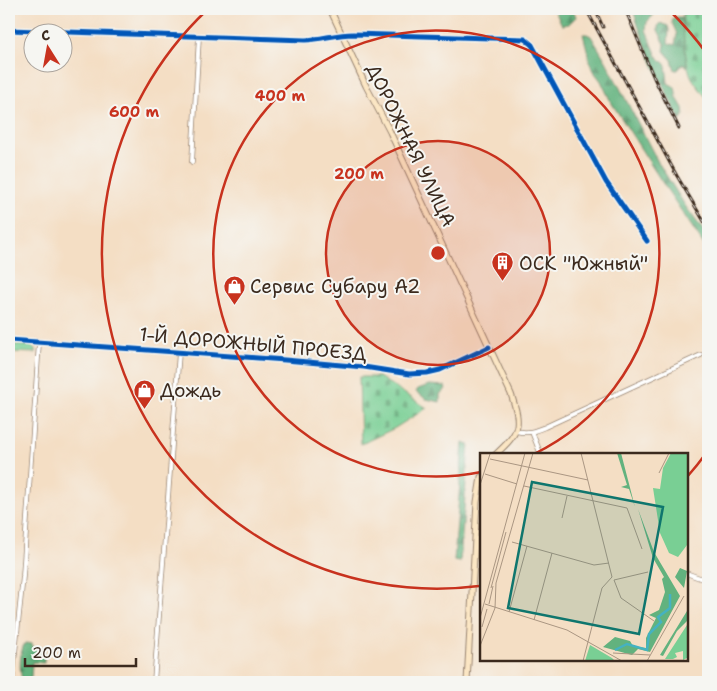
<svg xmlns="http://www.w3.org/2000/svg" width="717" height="691" font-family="'Shantell Sans',sans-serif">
<defs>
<pattern id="forest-firs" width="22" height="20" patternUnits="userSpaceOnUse" patternTransform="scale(1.25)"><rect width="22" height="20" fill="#62b27e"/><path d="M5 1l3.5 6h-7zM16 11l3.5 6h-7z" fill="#529167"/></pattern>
<pattern id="cemetery-stones" width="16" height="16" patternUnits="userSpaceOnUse" patternTransform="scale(1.25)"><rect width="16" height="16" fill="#79cf94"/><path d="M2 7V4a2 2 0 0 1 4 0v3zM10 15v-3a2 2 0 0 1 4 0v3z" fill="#64a878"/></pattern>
</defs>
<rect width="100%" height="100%" fill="#f6f6f2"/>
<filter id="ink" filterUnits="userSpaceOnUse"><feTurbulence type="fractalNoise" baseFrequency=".02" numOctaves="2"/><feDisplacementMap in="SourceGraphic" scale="10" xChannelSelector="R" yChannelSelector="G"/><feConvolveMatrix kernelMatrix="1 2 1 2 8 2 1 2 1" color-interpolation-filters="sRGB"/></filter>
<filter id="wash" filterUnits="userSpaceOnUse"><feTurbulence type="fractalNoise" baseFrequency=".0096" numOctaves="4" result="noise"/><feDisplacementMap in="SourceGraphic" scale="20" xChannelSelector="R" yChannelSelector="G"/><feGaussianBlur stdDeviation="1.12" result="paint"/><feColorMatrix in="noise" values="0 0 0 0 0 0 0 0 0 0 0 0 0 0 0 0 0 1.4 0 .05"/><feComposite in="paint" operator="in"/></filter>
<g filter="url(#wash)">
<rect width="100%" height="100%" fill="#f4dec4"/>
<polygon fill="#79cf94" stroke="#5a7c59" points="9,344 31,346 35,349 35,353 9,352"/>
<g fill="url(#forest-firs)" stroke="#4e6e4e">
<polygon points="554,9 573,9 576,17 569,24 562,25"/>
<path d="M 647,9 L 656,9 L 656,13 L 647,22 L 646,30 L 657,56 L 666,65 L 668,83 L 675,87 L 677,98 L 683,108 L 684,115 L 680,120 C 662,85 646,51 634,13 L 641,12 Z"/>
<polygon points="676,17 682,17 687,67 683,64 678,70 675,70 672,60 664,51 665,44 658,30 658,26 661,23 668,26 669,30 668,43 675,45 677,34 672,23 673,18"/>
<polygon points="583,34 587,34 591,36 606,61 658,162 686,207 708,237 708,251 660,179 611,102 601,81 592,69"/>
<polygon points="429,385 445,386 446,389 440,394 440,402 426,399 416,392 418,389"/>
<polygon points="463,442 469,444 460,562 454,561"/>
<path d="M 25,643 L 32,644 L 33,647 L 44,648 L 44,663 L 32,662 L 31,678 L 23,682 C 19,673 19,652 25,643 Z"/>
</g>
<g fill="url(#cemetery-stones)" stroke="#5a7c59">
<path d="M 683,9 L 708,9 L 708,100 C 703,93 697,86 692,78 C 685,66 682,23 683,9 Z"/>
<polygon points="359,377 379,377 427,408 395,428 361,444"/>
</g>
</g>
<g filter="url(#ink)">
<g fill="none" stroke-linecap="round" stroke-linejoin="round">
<defs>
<g id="minor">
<path d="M 9,30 L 305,40 C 322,39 337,34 353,34 L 525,39 L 532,45 L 606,182 L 647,241"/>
<polyline points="192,162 199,36"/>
<path d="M 516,431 C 528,434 535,431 545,427 L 701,355"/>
<polyline points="532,432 541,455"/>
<polyline points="686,573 708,581"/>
<polyline points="12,682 23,576 39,343"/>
<polyline points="154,682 179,352"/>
</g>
<polyline id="tertiary" points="9,340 285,360 364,367 409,374 427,373 440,370 489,347"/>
<g id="secondary">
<path d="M 330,9 L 366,86 L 390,132 L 511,394 C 522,426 520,432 495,455"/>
<polyline points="467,682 477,502 481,477"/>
</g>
</defs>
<use href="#minor" stroke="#988471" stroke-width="5.5"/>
<use href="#tertiary" stroke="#988471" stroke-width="6"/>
<use href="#secondary" stroke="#988471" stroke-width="7"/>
<use href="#minor" stroke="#fff" stroke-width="4"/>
<use href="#tertiary" stroke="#fff" stroke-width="4.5"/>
<use href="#secondary" stroke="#fbe6c4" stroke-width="5"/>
<defs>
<g id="rail">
<polyline points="586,9 677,176 708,228"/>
<polyline points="595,9 603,27"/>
<polyline points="625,9 654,78 679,128"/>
</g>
</defs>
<use href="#rail" stroke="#3b2a1e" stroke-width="3"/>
<use href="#rail" stroke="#f6f6f2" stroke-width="1" stroke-dasharray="4" stroke-linecap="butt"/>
<defs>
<g id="cycleway">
<path d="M 9,30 L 305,40 C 322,39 337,34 353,34 L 525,39 L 532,45 L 606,182 L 647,241"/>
<polyline points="9,340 285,360 364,367 409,374 427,373 440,370 489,347"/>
</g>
</defs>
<use href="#cycleway" stroke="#f6f6f2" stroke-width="8"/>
<use href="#cycleway" stroke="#0057b8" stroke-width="5"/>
</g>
</g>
<circle cx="438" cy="253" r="112" fill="#c8321e" fill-opacity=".12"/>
<g fill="none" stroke="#c8321e" stroke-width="2.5">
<circle cx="438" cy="253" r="112"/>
<path d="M481 472A223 223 0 1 1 534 454"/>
<path d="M707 452A335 335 0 0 1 687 477M479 586A335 335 0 0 1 207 10M669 10A335 335 0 0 1 707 54"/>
</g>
<defs>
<symbol id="building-pin" viewBox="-11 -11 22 30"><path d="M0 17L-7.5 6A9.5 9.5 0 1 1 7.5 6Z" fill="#c8321e" stroke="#f6f6f2"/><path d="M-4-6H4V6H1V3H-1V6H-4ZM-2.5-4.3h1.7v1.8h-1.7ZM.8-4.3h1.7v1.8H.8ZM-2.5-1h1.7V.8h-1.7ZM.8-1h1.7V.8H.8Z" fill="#fff"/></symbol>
<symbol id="shop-pin" viewBox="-11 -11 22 30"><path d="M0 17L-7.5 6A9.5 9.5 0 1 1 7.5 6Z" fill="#c8321e" stroke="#f6f6f2"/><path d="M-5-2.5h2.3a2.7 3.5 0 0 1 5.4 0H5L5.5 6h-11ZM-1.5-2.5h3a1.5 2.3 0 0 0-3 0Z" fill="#fff"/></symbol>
</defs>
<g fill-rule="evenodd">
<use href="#building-pin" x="490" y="250" width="25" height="34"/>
<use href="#shop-pin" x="222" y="274" width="25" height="34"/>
<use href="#shop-pin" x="132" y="378" width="25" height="34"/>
</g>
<g text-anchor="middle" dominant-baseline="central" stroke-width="4" stroke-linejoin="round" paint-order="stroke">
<g font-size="19" fill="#3b2a1e" stroke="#f6f6f2">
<text transform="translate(411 145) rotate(64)">ДОРОЖНАЯ УЛИЦА</text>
<text transform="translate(253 344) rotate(5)">1-Й ДОРОЖНЫЙ ПРОЕЗД</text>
</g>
<g font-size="19" fill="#3b2a1e" stroke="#f6f6f2" text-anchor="start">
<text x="519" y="263">ОСК "Южный"</text>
<text x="250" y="286">Сервис Субару А2</text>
<text x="160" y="390">Дождь</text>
</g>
</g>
<g transform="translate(480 453)">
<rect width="208" height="208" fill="#f4dec4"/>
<path d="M 207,172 L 207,205 L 203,207 L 203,198 L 195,200 L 197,204 L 193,206 L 185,206 Z" fill="#79cf94"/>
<path d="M 137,0 L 141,0 L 155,54 L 149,36 L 141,34 L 147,32 ZM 158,56 L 174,99 L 200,143 L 170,199 L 158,196 L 152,202 L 123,194 L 135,184 L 150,188 L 153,193 L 166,195 L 166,185 L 176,165 L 169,162 L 179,157 L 185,139 L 182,126 L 184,124 L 173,105 ZM 200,115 L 207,118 L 204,135 L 195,124 ZM 207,158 L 207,168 L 197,178 L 183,203 L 180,202 Z" fill="#62b27e"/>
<path d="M 191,0 L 207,0 L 207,92 L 198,104 L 189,100 L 180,80 L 173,35 L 180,36 L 183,15 Z" fill="#79cf94"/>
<path d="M 110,192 L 132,205 L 134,207 L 105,208 Z" fill="#79cf94"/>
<path fill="none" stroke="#45b2c1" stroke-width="2.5" d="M 135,197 L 147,191 L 167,197 L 169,181 L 181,169 L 178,164 L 190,155 L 190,141"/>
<path fill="none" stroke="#aa9682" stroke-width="1" d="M 101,0 L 132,124 L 122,135 L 103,208M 10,6 L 108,27M 179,20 L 189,0M 5,21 L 37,31M 0,32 L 10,1M 44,33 L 147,55 L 162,96M 82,65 L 87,43M 32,89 L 114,112 L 129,110M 134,127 L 141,145 L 174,168M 134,127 L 168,119M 11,135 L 26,79M 5,151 L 87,177 L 142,208M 9,151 L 13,133M 29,159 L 47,93M 0,165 L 45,0M 54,167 L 72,100M 2,174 L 7,156M 0,193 L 15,155 L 16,130 L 53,0M 133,200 L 170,202M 167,208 L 204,143"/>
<path fill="#0f766e" fill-opacity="0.15" stroke="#0f766e" stroke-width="2.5" d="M 52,29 L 183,54 L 159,181 L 28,155 Z"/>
<rect width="208" height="208" fill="none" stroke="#3b2a1e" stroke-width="2.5"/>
</g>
<circle cx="438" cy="253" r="8" fill="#c8321e" stroke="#f6f6f2" stroke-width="2.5"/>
<g font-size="15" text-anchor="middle" font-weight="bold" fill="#c8321e" stroke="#f6f6f2" stroke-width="4" stroke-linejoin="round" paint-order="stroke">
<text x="280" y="101">400 m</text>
<text x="134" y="117">600 m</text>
<text x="359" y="179">200 m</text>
</g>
<rect width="717" height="691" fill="none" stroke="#f6f6f2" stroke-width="30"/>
<g transform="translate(48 48) rotate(349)"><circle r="24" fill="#f6f6f2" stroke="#aba49d"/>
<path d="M0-4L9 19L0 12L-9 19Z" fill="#c8321e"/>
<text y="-8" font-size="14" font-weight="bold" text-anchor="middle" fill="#3b2a1e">С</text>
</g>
<path d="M25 658v8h111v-8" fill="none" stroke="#3b2a1e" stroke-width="2.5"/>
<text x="32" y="658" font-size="15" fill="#3b2a1e" stroke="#f6f6f2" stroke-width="4" paint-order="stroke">200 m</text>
</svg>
